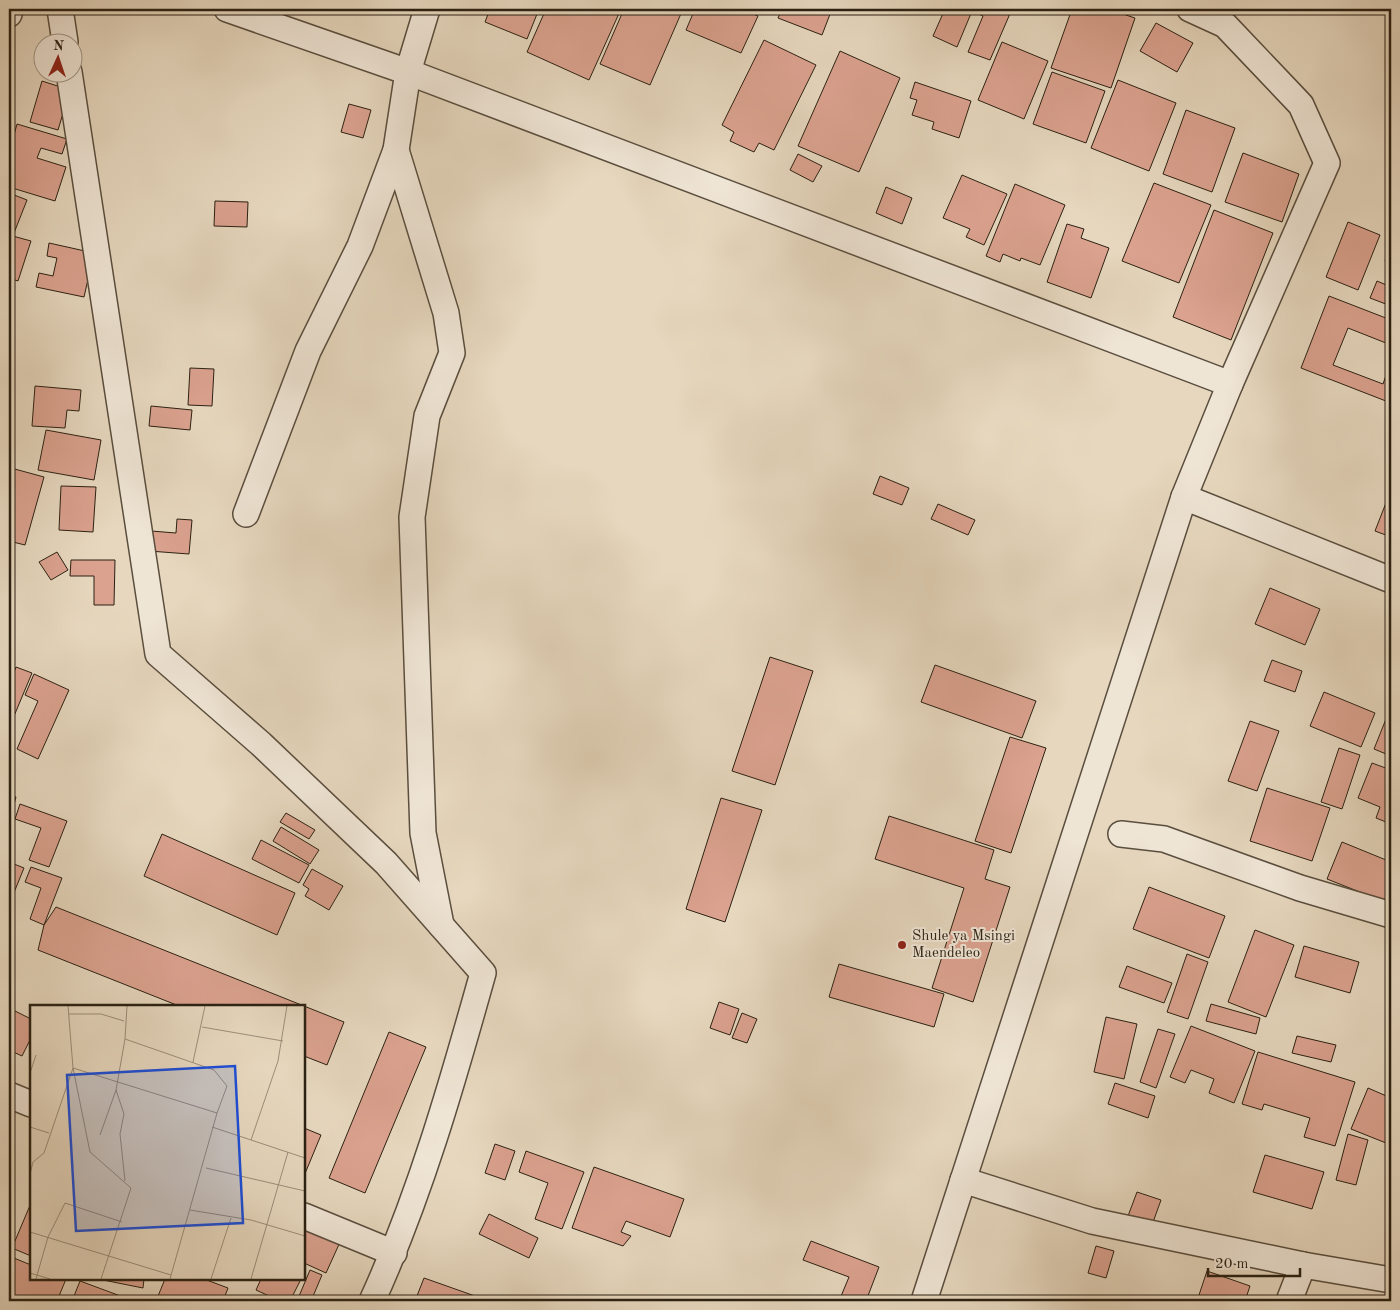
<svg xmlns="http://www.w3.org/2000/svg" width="1400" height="1310" font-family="'Old Standard TT',serif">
<rect width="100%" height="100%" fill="#e6d7be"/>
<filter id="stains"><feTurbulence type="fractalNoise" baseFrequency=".004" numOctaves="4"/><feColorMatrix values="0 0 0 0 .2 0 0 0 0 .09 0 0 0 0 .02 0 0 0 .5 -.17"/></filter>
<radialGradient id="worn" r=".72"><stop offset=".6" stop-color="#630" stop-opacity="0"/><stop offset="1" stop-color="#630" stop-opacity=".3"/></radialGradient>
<g fill="#dba28f" stroke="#2b2113">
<polygon points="490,9 539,9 527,39 485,22"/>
<polygon points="546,9 621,9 589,80 527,52"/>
<polygon points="624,9 683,9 650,85 600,64"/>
<polygon points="695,9 741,9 758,16 741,53 686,30"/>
<polygon points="782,9 832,9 822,35 778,18"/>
<polygon points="945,9 1012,9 990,60 968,52 983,16 972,11 957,47 933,36"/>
<polygon points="1072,9 1108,9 1135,18 1111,88 1051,68"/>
<polygon points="1156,23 1193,43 1177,72 1140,51"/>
<polygon points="764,40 816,65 774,150 759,143 754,152 730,141 734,132 722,125"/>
<polygon points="1002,42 1048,61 1024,119 978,100"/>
<polygon points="840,51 900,78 859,172 798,146"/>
<polygon points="1052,72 1105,91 1086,143 1033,124"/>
<polygon points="1118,80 1176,103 1149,171 1091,148"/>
<polygon points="42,81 70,90 58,130 30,122"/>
<polygon points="915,82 971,101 959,138 932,129 934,122 912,115 917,100 910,98"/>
<polygon points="349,104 371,110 363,138 341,132"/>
<polygon points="1186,110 1235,128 1212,192 1163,174"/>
<polygon points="17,124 67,139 62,154 41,148 37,158 66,167 55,201 9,187 9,153"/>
<polygon points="1243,153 1299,174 1282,222 1225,202"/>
<polygon points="798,154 822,166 813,182 790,170"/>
<polygon points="962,175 1007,194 984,245 966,237 970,229 943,218"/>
<polygon points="1154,183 1211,205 1179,283 1122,261"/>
<polygon points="1015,184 1065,205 1040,265 1021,258 1020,261 1003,254 1000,262 986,256"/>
<polygon points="886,187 912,198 902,224 876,213"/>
<polygon points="9,193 27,200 14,233 9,231"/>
<polygon points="215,201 248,202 247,227 214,226"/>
<polygon points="1214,210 1273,233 1231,340 1173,317"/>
<polygon points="1348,222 1380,235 1358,290 1326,277"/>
<polygon points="1067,224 1084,229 1081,238 1109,248 1091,298 1047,282"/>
<polygon points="9,235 31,241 18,281 9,278"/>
<polygon points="49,243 94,253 84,297 36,287 39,273 53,276 57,258 47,256"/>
<polygon points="1391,245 1391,263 1385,261"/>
<polygon points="1377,281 1391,287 1391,306 1370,298"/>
<polygon points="1329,296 1391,320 1391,345 1348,328 1333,365 1383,384 1391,361 1391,403 1301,368"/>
<polygon points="190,368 214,369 212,406 188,405"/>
<polygon points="35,386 81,390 79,411 67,410 65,428 32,426"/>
<polygon points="151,406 192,410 190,430 149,426"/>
<polygon points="46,430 101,440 94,480 38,470"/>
<polygon points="11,468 44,477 25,545 9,541"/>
<polygon points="880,476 909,488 902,505 873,494"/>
<polygon points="61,486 96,487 93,532 59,530"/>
<polygon points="1391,490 1391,537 1375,531"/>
<polygon points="938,504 975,520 968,535 931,519"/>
<polygon points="177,519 192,520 189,554 149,551 151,531 176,533"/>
<polygon points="57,552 68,570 51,580 39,562"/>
<polygon points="71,560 115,560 114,605 94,605 94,576 70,576"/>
<polygon points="1270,588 1320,609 1305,645 1255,624"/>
<polygon points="770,657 813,671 775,785 732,771"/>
<polygon points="1272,660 1302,671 1295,692 1264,681"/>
<polygon points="935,665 1036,701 1022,738 921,702"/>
<polygon points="16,667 32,673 9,728 9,685"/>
<polygon points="34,674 69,690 38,759 17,749 38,701 25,695"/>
<polygon points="1324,692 1375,713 1361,747 1310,726"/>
<polygon points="1390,709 1391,710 1391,756 1374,749"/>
<polygon points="1250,721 1279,731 1257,791 1228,781"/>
<polygon points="1010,737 1046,748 1011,853 975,841"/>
<polygon points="1339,748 1360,755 1342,809 1321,802"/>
<polygon points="1372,763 1391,770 1391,824 1376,818 1380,807 1358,798"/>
<polygon points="1267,788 1330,808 1312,861 1250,841"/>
<polygon points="9,795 16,797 9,823"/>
<polygon points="721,798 762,810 725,922 686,909"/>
<polygon points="20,804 67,821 49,867 29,860 41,828 15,819"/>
<polygon points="286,813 315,830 309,839 280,822"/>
<polygon points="889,816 994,850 985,879 1010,887 973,1002 932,988 964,888 875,859"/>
<polygon points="281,827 319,850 310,864 273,841"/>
<polygon points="162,834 295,893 277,935 144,876"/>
<polygon points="261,840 309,865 299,883 252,859"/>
<polygon points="1342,842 1391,862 1390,904 1327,879"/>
<polygon points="9,862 24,868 13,895 9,893"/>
<polygon points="31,867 62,878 44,925 30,919 41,888 25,882"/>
<polygon points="312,869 343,886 329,910 305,896 309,889 303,885"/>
<polygon points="1149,887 1225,916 1209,958 1133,929"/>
<polygon points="56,907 304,1006 179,1006 38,950 44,925"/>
<polygon points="1255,930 1294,945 1266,1017 1228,1002"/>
<polygon points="1304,946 1359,962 1350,993 1295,977"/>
<polygon points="1187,954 1208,962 1188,1019 1167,1012"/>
<polygon points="839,964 944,994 934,1027 829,997"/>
<polygon points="1127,966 1172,983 1164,1003 1119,987"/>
<polygon points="1391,998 1391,1014 1386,1013"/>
<polygon points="719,1002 739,1009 730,1035 710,1028"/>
<polygon points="1211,1004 1260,1018 1256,1034 1206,1021"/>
<polygon points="304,1006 344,1022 327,1065 304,1056"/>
<polygon points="9,1008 31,1019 31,1038 22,1056 9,1050 9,1039 12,1032 9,1030"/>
<polygon points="742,1013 757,1019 747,1043 732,1038"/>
<polygon points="1106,1017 1137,1024 1124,1079 1094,1072"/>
<polygon points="1191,1026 1255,1051 1234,1103 1209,1093 1214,1079 1191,1070 1185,1083 1170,1077"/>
<polygon points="1158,1029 1175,1034 1156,1088 1140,1082"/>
<polygon points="389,1032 426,1047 365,1193 329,1178"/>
<polygon points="1297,1036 1336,1045 1331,1062 1292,1053"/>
<polygon points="1258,1052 1355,1082 1335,1146 1304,1137 1310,1118 1264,1104 1262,1110 1242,1104"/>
<polygon points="1115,1083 1155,1096 1148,1118 1108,1104"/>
<polygon points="1368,1088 1391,1098 1391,1145 1351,1129"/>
<polygon points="304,1128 321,1135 304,1176"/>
<polygon points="1348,1134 1368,1140 1356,1185 1336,1180"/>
<polygon points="495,1144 515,1151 505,1180 485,1173"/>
<polygon points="526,1151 584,1172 562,1229 535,1219 548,1183 519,1172"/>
<polygon points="1265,1155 1324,1172 1312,1209 1253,1192"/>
<polygon points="594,1167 684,1199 670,1237 626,1221 621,1232 631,1236 623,1246 572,1228"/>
<polygon points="1137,1192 1161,1200 1152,1225 1128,1216"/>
<polygon points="31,1203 31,1256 12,1248"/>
<polygon points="489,1214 538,1238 529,1258 479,1234"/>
<polygon points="304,1223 341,1240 326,1273 304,1263"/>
<polygon points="9,1230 15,1232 9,1246"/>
<polygon points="811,1241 879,1267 866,1301 839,1301 849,1277 803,1260"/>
<polygon points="1096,1246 1114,1251 1106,1278 1088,1273"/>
<polygon points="9,1256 31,1265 31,1279 66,1279 57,1301 9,1301"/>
<polygon points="310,1270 322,1275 311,1301 297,1301"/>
<polygon points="1207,1271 1250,1286 1245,1301 1197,1301"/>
<polygon points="424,1278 475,1296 473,1301 415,1301"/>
<polygon points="98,1279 144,1279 143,1288"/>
<polygon points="165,1279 204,1279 228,1288 223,1301 156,1301"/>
<polygon points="261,1279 301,1279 290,1301 280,1301 256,1290"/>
<polygon points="80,1281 134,1301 72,1301"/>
</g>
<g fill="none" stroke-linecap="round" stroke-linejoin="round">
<defs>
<g id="street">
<polyline points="60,9 65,42"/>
<polyline points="227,9 408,72 1230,384 1184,497 924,1301"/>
<polyline points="1190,9 1225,25 1301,105 1327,163 1230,384"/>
<polyline points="9,14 10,9"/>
<path d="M 69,72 L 158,654 L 261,744 L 386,863 L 483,973 C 452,1084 420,1196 372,1301"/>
<polyline points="396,150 446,313 452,353 427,416 412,517 423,833 441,925"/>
<polyline points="1184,497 1391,580"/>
<polyline points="246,514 308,351 360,246 396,150 408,72 427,9"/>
<polyline points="1121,834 1164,839 1300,888 1391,915"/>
<polyline points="9,1095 31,1104"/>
<polyline points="963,1180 1092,1221 1303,1265 1391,1280"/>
<polyline points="304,1216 394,1253"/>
<polyline points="1289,1301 1303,1265"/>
</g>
</defs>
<use href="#street" stroke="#5a4e3e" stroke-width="28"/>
<use href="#street" stroke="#efe5d5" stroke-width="25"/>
</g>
<circle fill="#8f2418" stroke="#efe5d5" stroke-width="2" cx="902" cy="945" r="5"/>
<g text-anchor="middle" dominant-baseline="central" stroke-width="4" stroke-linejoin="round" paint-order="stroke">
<g font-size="15" fill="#2b2113" stroke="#efe5d5" text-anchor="start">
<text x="912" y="936">Shule ya Msingi<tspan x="912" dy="17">Maendeleo</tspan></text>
</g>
</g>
<g transform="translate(30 1005)">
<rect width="275" height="275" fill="#e6d7be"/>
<path fill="none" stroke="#9b8e7a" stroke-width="1" d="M 38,1 L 43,63 L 60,147 L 101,183 L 71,274M 39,9 L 71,9 L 94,16M 172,22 L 253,36M 95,34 L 184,65 L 197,81 L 187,108M 163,57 L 175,1M 43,63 L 187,108 L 140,274M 0,68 L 6,50M 86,85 L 94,109 L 90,129 L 95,176M 0,122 L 19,128M 182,122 L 275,153M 70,130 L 86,85 L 95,34 L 97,1M 221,135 L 248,56 L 257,1M 176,163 L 275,186M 0,169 L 3,157 L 14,148 L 43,63M 160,205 L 221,215 L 275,231M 0,227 L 141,270M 0,268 L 20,274M 6,274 L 18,232 L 35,198 L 92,217M 181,274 L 201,213M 221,274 L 258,147"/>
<path fill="#1d4ed8" fill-opacity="0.15" stroke="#1d4ed8" stroke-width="2.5" d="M 205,61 L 213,218 L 46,226 L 37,70 Z"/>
<rect width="275" height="275" fill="none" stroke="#2b2113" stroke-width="2.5"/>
</g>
<rect width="1400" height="1310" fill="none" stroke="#e6d7be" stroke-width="30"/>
<rect x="10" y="10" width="1380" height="1290" fill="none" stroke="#2b2113" stroke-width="2.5"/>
<rect x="15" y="15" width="1370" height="1280" fill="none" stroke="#2b2113"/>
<g transform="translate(58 58) rotate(3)"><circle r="24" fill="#efe5d5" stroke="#a19787"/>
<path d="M0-4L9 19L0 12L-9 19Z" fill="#8f2418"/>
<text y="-8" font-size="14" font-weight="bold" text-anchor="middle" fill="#2b2113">N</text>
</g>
<path d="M1208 1268v8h92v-8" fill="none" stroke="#2b2113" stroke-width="2.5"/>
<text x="1215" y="1268" font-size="15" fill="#2b2113" stroke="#efe5d5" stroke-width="4" paint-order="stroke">20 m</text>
<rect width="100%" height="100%" filter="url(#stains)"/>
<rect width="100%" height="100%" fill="url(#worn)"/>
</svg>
